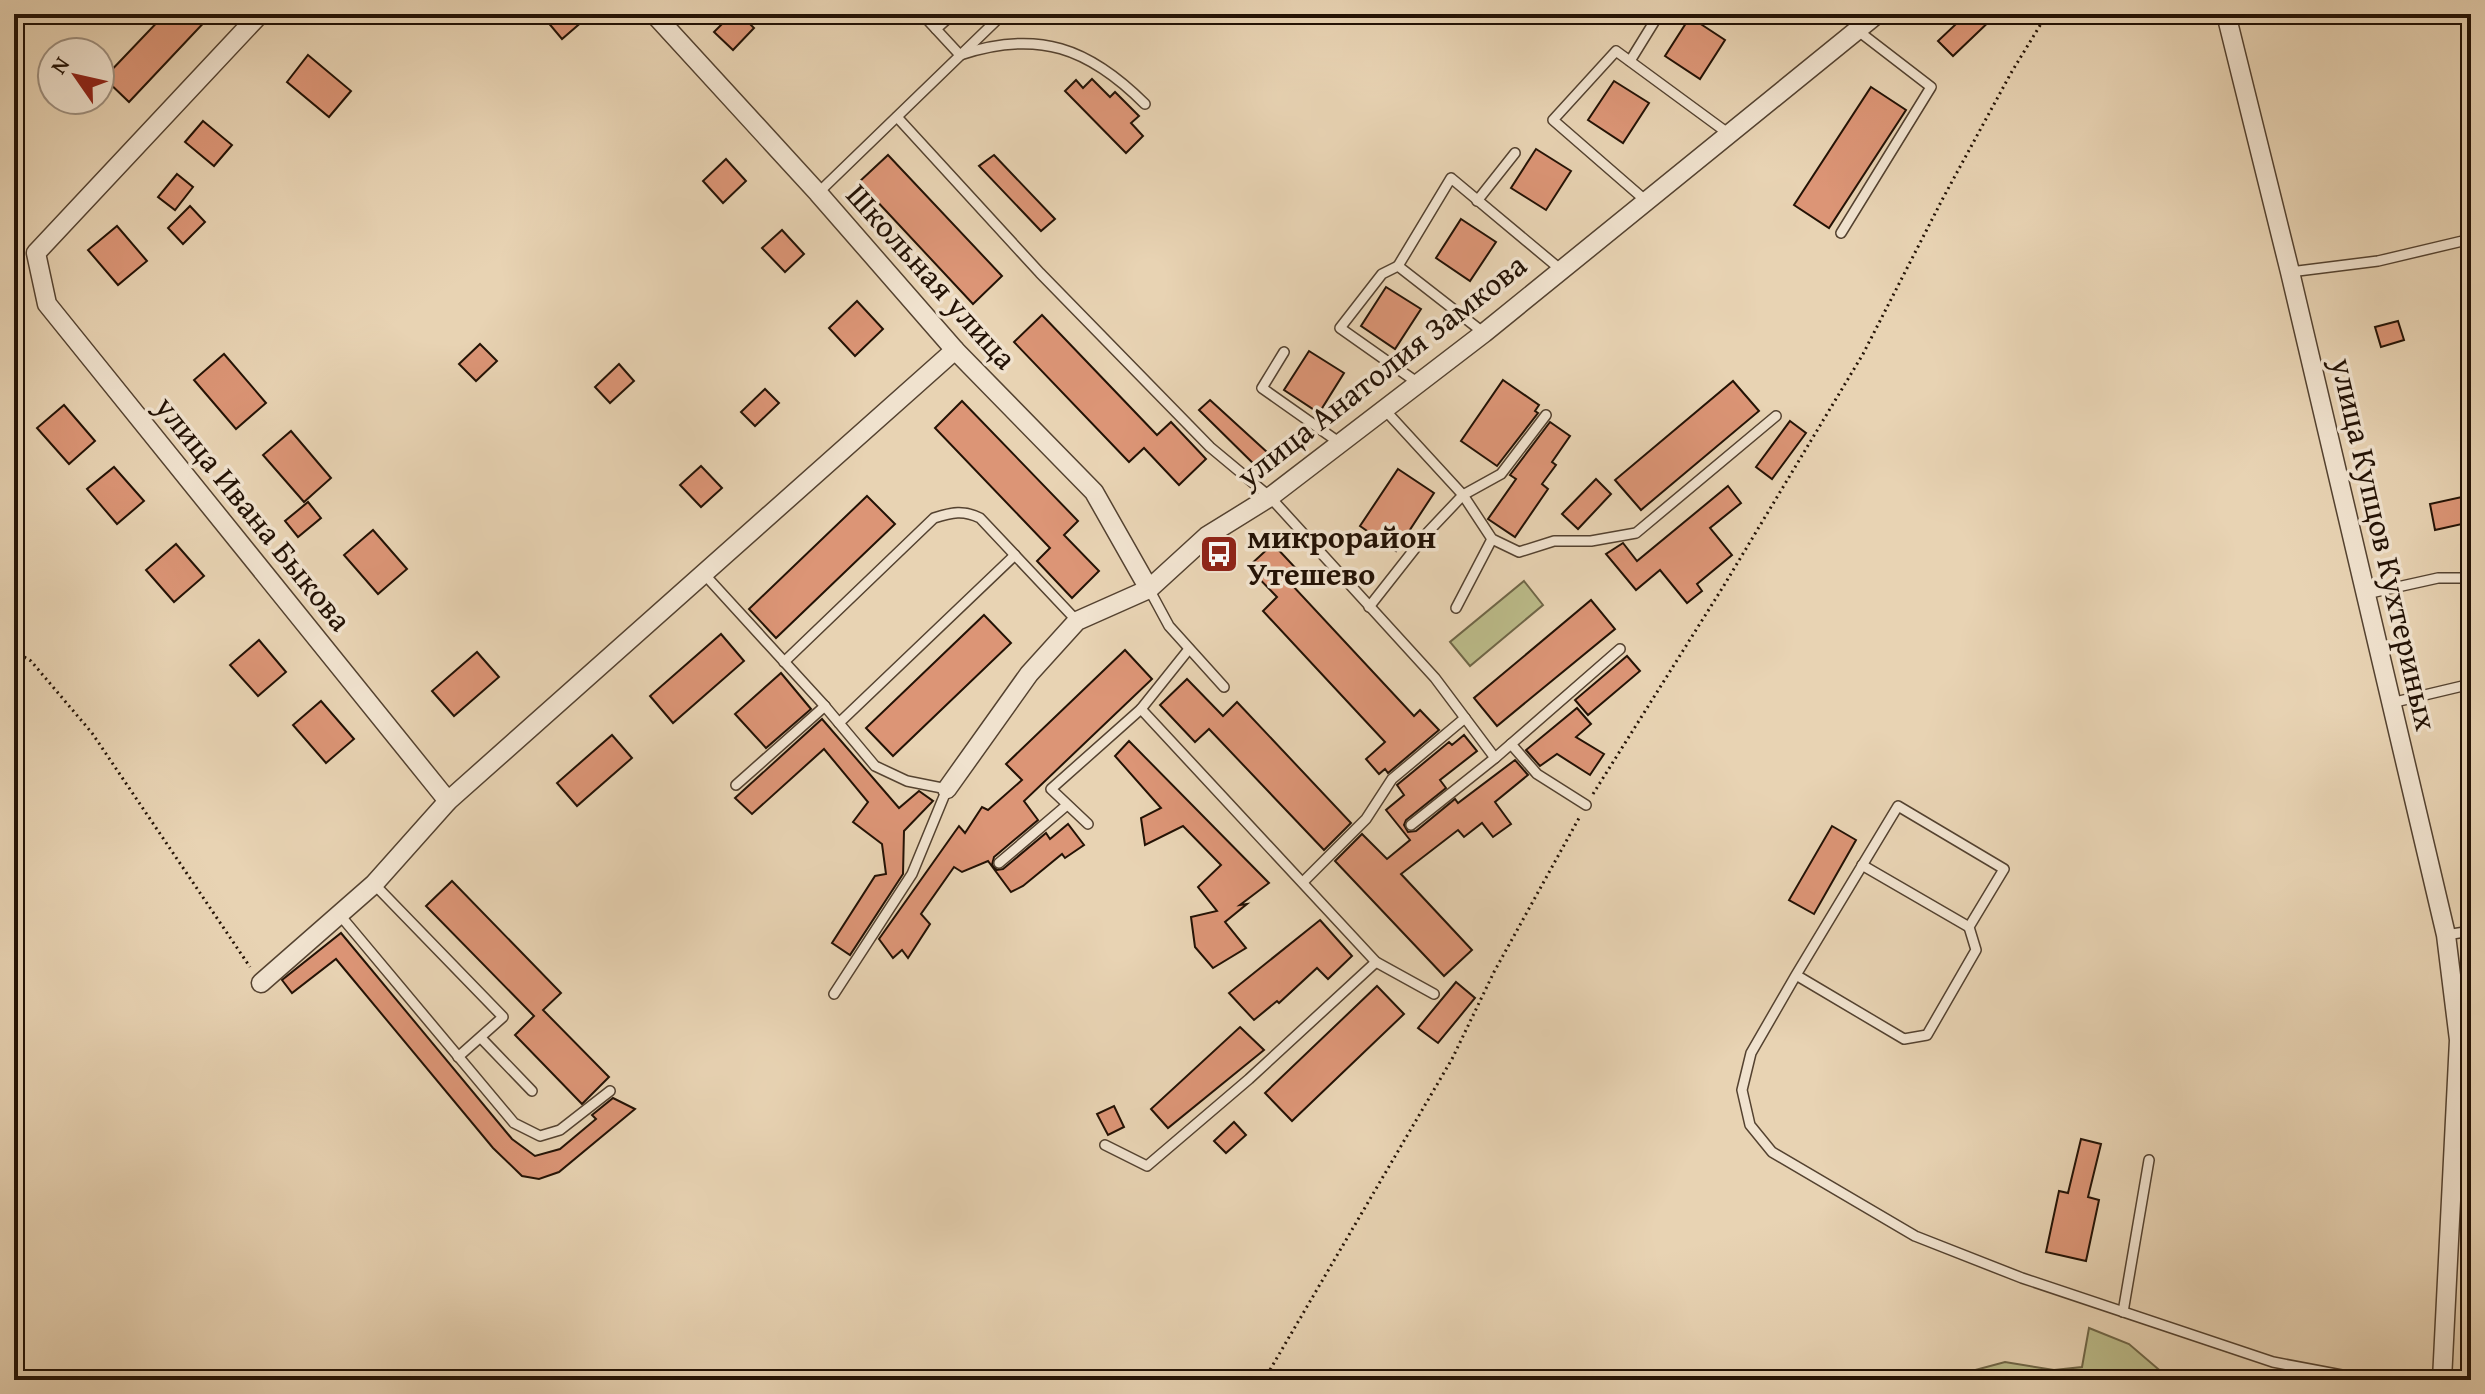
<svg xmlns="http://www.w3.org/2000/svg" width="2485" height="1394" font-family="'Gentium Book Plus',serif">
<rect width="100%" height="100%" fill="#e8d3b3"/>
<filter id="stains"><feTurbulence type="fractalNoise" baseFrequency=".0025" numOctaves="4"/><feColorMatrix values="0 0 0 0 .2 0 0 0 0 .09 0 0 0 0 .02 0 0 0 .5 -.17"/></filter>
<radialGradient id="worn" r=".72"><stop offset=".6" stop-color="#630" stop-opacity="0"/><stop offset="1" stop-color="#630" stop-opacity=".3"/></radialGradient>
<g fill="#bbbb89" stroke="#6f6647" stroke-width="2">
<polygon points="1524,581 1543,605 1470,666 1450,642"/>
<polygon points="2089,1328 2129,1344 2171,1380 1938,1380 2005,1362 2054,1370 2082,1367"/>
</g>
<g fill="#dc9576" stroke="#231205" stroke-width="2">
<polygon points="165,14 212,14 129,102 104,78"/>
<polygon points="541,14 591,14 562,39"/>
<polygon points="732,14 740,14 754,28 733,50 714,32"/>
<polygon points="1945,14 1997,14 1953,56 1938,41 1955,25"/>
<polygon points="1690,17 1725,40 1700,79 1665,56"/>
<polygon points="308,55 351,91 329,117 287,82"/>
<polygon points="1092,79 1110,97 1115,92 1139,116 1131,123 1143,136 1126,153 1065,91 1076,80 1083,88"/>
<polygon points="1614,81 1649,103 1623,143 1588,120"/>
<polygon points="1871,87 1906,110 1829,228 1794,205"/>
<polygon points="203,121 232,145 214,166 185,142"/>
<polygon points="1536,149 1571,171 1546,210 1511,188"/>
<polygon points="888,155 1002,276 973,304 859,182"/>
<polygon points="994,155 1055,219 1041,231 979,166"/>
<polygon points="726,159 746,181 723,203 703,181"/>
<polygon points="177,174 193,187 175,210 158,197"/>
<polygon points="190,206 205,222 183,244 168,228"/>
<polygon points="1461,219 1496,242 1470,281 1436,258"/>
<polygon points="117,226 147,261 118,285 88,250"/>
<polygon points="782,230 804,254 785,272 762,248"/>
<polygon points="1386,287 1421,309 1395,349 1361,326"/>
<polygon points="857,301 883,329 855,356 829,328"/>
<polygon points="1042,315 1157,435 1171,422 1206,459 1179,485 1144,448 1129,462 1014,342"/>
<polygon points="2398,321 2404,340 2381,347 2375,327"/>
<polygon points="480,344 497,361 476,381 459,364"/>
<polygon points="1309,351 1344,373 1319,413 1284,390"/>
<polygon points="224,354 266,403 236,429 194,380"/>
<polygon points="619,364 634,381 610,403 595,387"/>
<polygon points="1503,380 1539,405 1535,411 1538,413 1497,466 1461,441"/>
<polygon points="1733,381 1759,411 1641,510 1615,480"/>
<polygon points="765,389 779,403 755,426 741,412"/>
<polygon points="1210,400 1278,462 1265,475 1199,410"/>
<polygon points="962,401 1078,521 1064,535 1099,571 1072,598 1037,561 1050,548 935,428"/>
<polygon points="64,405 95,441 69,464 37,428"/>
<polygon points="1790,421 1806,433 1772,479 1756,467"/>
<polygon points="1550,422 1570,436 1552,462 1556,465 1542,484 1548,489 1515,537 1488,519 1516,479 1510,475"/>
<polygon points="291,431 331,478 304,502 263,455"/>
<polygon points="701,466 722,488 701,507 680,485"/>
<polygon points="114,467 144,501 117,524 87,489"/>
<polygon points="1398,469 1434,493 1396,551 1360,526"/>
<polygon points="1596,479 1611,494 1578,529 1562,514"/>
<polygon points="1728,486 1741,503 1710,528 1732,555 1697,584 1702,591 1687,603 1660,570 1636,590 1606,554 1623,543 1637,561"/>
<polygon points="2471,495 2471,522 2435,530 2430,504"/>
<polygon points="867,496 895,524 776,638 749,609"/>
<polygon points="308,502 321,518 298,537 285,521"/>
<polygon points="373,530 407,569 378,594 344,555"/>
<polygon points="176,544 204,576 174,602 146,570"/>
<polygon points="1273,544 1303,576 1291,584 1414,716 1420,710 1439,730 1388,773 1385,769 1379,774 1366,759 1385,742 1263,611 1277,597 1248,567"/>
<polygon points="1591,600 1615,629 1497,726 1474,698"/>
<polygon points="984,615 1011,643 893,756 866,728"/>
<polygon points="721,634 744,661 673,723 650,696"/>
<polygon points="259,640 286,672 258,696 230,665"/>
<polygon points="1125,650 1152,679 1024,801 1038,820 994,857 992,865 997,870 1003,869 1046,833 1050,839 1068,824 1084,845 1065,858 1062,854 1023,886 1011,892 988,861 962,872 954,867 921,914 930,924 908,958 902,950 893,958 879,939 954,833 959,826 965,833 982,807 988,810 1022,780 1006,764"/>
<polygon points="477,652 499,677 454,716 432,691"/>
<polygon points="1627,656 1640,671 1588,715 1575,700"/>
<polygon points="781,673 811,709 766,748 735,714"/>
<polygon points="1187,679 1223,716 1237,702 1351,823 1324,850 1209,729 1195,742 1160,705"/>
<polygon points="321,701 354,739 326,763 293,725"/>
<polygon points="1577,708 1591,724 1576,737 1604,754 1590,775 1557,754 1540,766 1526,750"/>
<polygon points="822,719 899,808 919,791 933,801 904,831 903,874 850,955 832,943 875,876 886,874 882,844 853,822 868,802 824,749 752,814 735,798"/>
<polygon points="612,735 632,758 577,806 557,783"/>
<polygon points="1464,735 1477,751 1440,780 1446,788 1406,820 1404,825 1408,832 1416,831 1455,799 1458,803 1515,760 1528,775 1495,802 1511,824 1493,837 1482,823 1464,837 1458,830 1401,874 1472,950 1444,976 1335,861 1362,834 1387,859 1410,840 1386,810 1404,795 1397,785 1449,742 1452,745"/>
<polygon points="1129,741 1269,883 1240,905 1247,904 1225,922 1246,948 1213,968 1195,947 1191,917 1217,911 1198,887 1221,865 1183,826 1145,845 1141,818 1161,808 1115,756"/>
<polygon points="1832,826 1856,840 1814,914 1789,900"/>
<polygon points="452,881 561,993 543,1010 609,1077 582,1104 515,1035 534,1016 426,906"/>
<polygon points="1320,920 1352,956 1328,979 1317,968 1279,1003 1277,1001 1254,1020 1229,993"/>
<polygon points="341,933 512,1139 535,1156 560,1149 596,1119 592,1115 613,1098 635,1109 559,1172 539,1179 522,1176 493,1148 336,959 292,993 282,980"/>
<polygon points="1456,982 1475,998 1438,1043 1418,1028"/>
<polygon points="1377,986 1404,1014 1292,1121 1265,1093"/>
<polygon points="1240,1027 1264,1050 1168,1128 1151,1109"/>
<polygon points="1114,1106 1124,1127 1108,1135 1097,1114"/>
<polygon points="1234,1122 1246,1135 1226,1153 1214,1141"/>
<polygon points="2081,1139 2101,1144 2088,1197 2099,1200 2086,1261 2046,1252 2059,1191 2068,1193"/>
</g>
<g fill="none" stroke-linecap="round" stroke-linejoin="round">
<defs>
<g id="lane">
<path d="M 922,14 L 960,55 C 1038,29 1089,48 1145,104"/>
<polyline points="936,29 953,14"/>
<polyline points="1630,61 1659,14"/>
<polyline points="897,117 1040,273 1210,447 1270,497 1435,678 1495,758"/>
<polyline points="818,193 1003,14"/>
<polyline points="1645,200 1553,120 1616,51 1729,134"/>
<polyline points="1477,201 1515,153"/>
<polyline points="1841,233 1931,87 1857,30"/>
<polyline points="1398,266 1382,274 1340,328 1418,383"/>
<polyline points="2290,272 2378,261 2471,239"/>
<polyline points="1484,333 1398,266 1451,178 1560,269"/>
<polyline points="1284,352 1262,388 1340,443"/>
<polyline points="1384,409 1463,495 1492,539 1519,552 1554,541 1591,541 1636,533 1776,416"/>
<polyline points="705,575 823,704 875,766 907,781 947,789 912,874 834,994"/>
<polyline points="1149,589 1169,626 1224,687"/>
<polyline points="2366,594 2438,578 2471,578"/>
<polyline points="1369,607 1428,532 1463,495 1501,474 1546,415"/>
<polyline points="1456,608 1492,539"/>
<path d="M 784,662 L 934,518 C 952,512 964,510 980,518 L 1077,621"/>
<polyline points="2391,703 2471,684"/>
<polyline points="1141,709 1376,962 1434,994"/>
<polyline points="839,723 1015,555"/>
<polyline points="1511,744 1537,774 1586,805"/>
<polyline points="736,785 825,706"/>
<polyline points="1088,824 1051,789 1141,709 1189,649"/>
<polyline points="1411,825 1495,758 1620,649"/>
<polyline points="999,863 1067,805"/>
<polyline points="1862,865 1969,927"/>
<polyline points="1303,882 1366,819 1392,779 1465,718"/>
<polyline points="374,884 503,1017 458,1057"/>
<polyline points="339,914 514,1123 540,1136 560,1130 610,1091"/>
<polyline points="2446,935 2471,931"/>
<polyline points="1796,975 1904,1039 1927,1035 1976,950 1969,927 2004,869 1898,806 1796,975 1751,1053 1742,1090 1750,1125 1772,1152 1915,1236 2022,1278 2273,1362 2368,1380"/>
<polyline points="481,1038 532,1091"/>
<polyline points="1105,1145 1147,1166 1249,1079 1376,962"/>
<polyline points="2123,1312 2149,1160"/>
</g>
<g id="street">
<polyline points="260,14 36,253 47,304 448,801"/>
<polyline points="654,14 818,193 955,350 1094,492 1149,589"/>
<polyline points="2226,14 2290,272 2446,935 2459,1040 2442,1380"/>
<polyline points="947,789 1029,674 1077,621 1149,589 1207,536 1270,497 1484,333 1877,14"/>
<polyline points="261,983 374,884 448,801 955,350"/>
</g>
</defs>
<use href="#lane" stroke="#544230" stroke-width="12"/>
<use href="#street" stroke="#544230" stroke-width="21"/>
<g stroke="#231205" stroke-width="3" stroke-dasharray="2 4" stroke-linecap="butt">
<polyline points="14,651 31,661 92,733 250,967"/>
<polyline points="1593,794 1723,587 1863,354 1942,200 2011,73 2047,14"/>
<polyline points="1264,1380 1452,1059 1494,972 1579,818"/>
</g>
<use href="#lane" stroke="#f0e2ce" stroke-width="9"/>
<use href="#street" stroke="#f0e2ce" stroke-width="18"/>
</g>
<defs>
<symbol id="bus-square" viewBox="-11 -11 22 22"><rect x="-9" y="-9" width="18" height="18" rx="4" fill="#8f2418" stroke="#f0e2ce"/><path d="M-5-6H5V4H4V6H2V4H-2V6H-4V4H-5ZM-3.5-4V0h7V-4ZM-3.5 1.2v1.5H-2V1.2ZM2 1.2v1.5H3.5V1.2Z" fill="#fff"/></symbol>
</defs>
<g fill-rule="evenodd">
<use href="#bus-square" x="1197" y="532" width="44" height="44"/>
</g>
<g text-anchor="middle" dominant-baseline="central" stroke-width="7" stroke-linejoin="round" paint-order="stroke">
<g font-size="32" fill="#231205" stroke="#f0e2ce">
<text transform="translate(932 276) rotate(48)">Школьная улица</text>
<text transform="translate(1381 370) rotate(-38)">улица Анатолия Замкова</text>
<text transform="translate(254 513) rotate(51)">улица Ивана Быкова</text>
<text transform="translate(2385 544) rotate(77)">улица Купцов Кухтериных</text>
</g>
<g font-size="32" font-weight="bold" fill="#231205" stroke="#f0e2ce" text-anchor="start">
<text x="1247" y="536">микрорайон<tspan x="1247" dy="37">Утешево</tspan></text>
</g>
</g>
<rect width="2485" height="1394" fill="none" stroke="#e8d3b3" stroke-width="48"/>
<rect x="16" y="16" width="2453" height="1362" fill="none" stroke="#231205" stroke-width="4"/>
<rect x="24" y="24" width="2437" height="1346" fill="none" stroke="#231205" stroke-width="2"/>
<g transform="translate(76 76) rotate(304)"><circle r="38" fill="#f0e2ce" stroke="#9e8f7e" stroke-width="2"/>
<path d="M0-6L14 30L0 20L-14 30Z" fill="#8f2418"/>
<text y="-12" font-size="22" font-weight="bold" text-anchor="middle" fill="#231205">N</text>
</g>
<rect width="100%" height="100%" filter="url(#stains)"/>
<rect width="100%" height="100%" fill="url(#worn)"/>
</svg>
